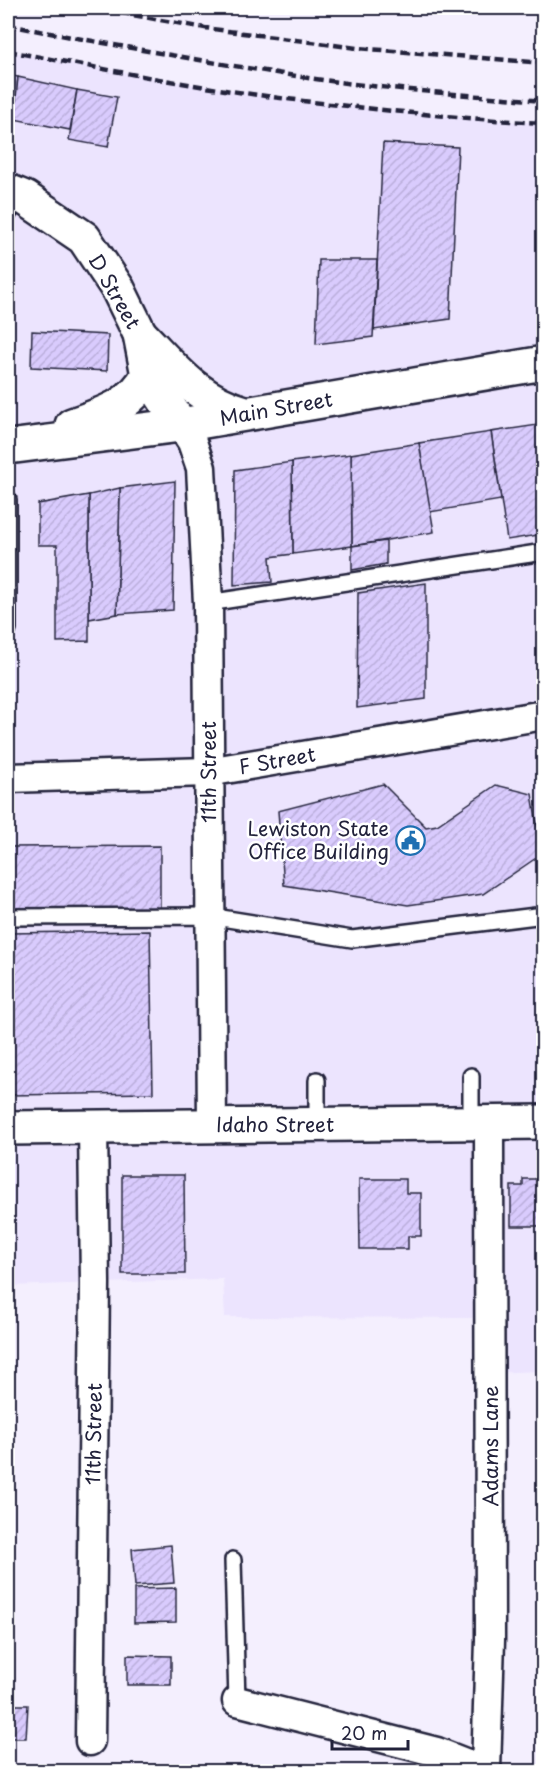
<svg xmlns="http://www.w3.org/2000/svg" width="551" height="1779" font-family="'Playpen Sans',sans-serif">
<defs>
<pattern id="building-hatch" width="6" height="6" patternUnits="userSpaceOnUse" patternTransform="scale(1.5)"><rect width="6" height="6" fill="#d9cbfd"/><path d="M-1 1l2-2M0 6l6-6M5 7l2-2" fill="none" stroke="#baaeda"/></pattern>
</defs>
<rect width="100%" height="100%" fill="#f4effe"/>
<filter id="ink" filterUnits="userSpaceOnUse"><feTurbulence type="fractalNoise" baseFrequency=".0167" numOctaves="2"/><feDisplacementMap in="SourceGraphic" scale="12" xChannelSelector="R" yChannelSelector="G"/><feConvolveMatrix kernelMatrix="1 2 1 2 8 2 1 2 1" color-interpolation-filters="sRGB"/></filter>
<g filter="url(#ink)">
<polygon fill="#ece4fe" points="8,51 167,80 311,102 487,120 543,123 543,1371 490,1373 489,1318 225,1317 223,1279 8,1286"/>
<g fill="url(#building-hatch)" stroke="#22223b" stroke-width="1.5">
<polygon points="8,75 18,77 14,119 8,118"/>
<polygon points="18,77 77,90 70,130 14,119"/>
<polygon points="77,90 117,97 108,147 69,140"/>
<polygon points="383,143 458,147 450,319 374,330"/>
<polygon points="319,260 377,260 373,337 316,344"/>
<polygon points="32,331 108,335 107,371 31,367"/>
<polygon points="544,424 544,534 507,540 491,432"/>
<polygon points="491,432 501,500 430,512 419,443"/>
<polygon points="419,443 434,532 352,546 351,454"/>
<polygon points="351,454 352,546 293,554 292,462"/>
<polygon points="292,462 293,554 270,557 272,582 234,585 235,470"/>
<polygon points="175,481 173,610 117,614 120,488"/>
<polygon points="120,488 117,614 89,619 89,495"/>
<polygon points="89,495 89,641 57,642 57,545 38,545 38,504"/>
<polygon points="386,541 386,564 352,570 352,546"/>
<polygon points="426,583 426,699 357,708 358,593"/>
<polygon points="383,784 426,827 437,825 496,785 532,794 542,854 483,894 408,905 284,885 278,811"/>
<polygon points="160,846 160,908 8,909 8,847"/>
<polygon points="150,931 153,1093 8,1095 8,933"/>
<rect x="8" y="1163" width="2" height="100"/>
<polygon points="122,1175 184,1175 185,1274 122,1274"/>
<polygon points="359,1179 406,1179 406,1193 421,1193 421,1236 408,1236 408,1249 360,1249"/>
<polygon points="523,1179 539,1179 539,1189 544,1189 543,1226 511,1226 511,1186 523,1186"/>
<polygon points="544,1369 544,1406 542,1406 541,1370"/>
<polygon points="171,1545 174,1583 135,1586 132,1549"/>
<polygon points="176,1588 176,1622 134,1623 134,1589"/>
<polygon points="127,1655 171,1656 171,1685 127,1685"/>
<polygon points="8,1705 28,1705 26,1738 8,1738"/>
</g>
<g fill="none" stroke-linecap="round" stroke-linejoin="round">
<defs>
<g id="service">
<polyline points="8,214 18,195"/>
<polyline points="8,499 8,629"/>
<polyline points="208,603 544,552"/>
<polyline points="8,917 209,916 352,939 544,915"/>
<polyline points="317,1080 317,1124"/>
<polyline points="471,1123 471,1076"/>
<polyline points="233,1560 237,1701"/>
</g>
<g id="minor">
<polyline points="181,425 192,442 201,468 208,603 212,1125"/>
<polyline points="8,778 208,772 544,715"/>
<polyline points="237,1701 437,1752 488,1772"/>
<polyline points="90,1741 95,1283 93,1127"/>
<polyline points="486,1770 490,1640 489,1123"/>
</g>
<polyline id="tertiary" points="8,1128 544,1122"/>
<g id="secondary">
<polyline points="8,191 25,198 84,238 118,289 140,334 148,375 181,425"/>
<path d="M 140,334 C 174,368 197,400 245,413"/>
<path d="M 72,425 C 105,413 130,407 148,375"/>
<polyline points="8,447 181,425 544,363"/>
</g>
</defs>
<use href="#service" stroke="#22223b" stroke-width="20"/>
<use href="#minor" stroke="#22223b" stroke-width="33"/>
<use href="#tertiary" stroke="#22223b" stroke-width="38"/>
<use href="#secondary" stroke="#22223b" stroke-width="38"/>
<use href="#service" stroke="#fff" stroke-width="15"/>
<use href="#minor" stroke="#fff" stroke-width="28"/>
<use href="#tertiary" stroke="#fff" stroke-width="33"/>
<use href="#secondary" stroke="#fff" stroke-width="33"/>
<g stroke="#22223b" stroke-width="4.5" stroke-dasharray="9 4.5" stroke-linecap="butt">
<polyline points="94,8 205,28 357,48 544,63"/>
<path d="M 8,25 C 107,44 207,62 308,78 C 386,89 465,95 544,101"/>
<path d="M 8,51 C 109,70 210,90 312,102 C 389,111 466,119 544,123"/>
</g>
</g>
</g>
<defs>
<symbol id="civic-ring" viewBox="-11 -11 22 22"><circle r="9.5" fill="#fff" stroke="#1f6fb2" stroke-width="1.5"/><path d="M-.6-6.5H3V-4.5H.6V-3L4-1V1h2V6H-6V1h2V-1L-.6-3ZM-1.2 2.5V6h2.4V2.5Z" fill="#1f6fb2"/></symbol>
</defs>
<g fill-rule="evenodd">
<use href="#civic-ring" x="394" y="824" width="33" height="33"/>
</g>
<g text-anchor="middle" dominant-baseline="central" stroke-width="5" stroke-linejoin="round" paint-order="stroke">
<g font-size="20" fill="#22223b" stroke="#fff">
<text transform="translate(115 291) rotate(60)">D Street</text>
<text transform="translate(276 408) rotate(-10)">Main Street</text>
<text transform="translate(277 760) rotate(-10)">F Street</text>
<text transform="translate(208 772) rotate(-90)">11th Street</text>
<text x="275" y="1124">Idaho Street</text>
<text transform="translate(93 1434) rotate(-89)">11th Street</text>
<text transform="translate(490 1446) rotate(-90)">Adams Lane</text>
</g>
<g font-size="20" fill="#22223b" stroke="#fff" text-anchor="end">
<text x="389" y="828">Lewiston State<tspan x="389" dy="23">Office Building</tspan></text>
</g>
</g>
<rect width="551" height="1779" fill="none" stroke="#fff" stroke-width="30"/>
<rect x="15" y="15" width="521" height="1749" fill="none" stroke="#22223b" stroke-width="2" filter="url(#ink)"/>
<path d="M332 1740v9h76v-9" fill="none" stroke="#22223b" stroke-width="3"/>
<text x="341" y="1740" font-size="18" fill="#22223b" stroke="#ffffff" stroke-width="4.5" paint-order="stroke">20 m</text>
</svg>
